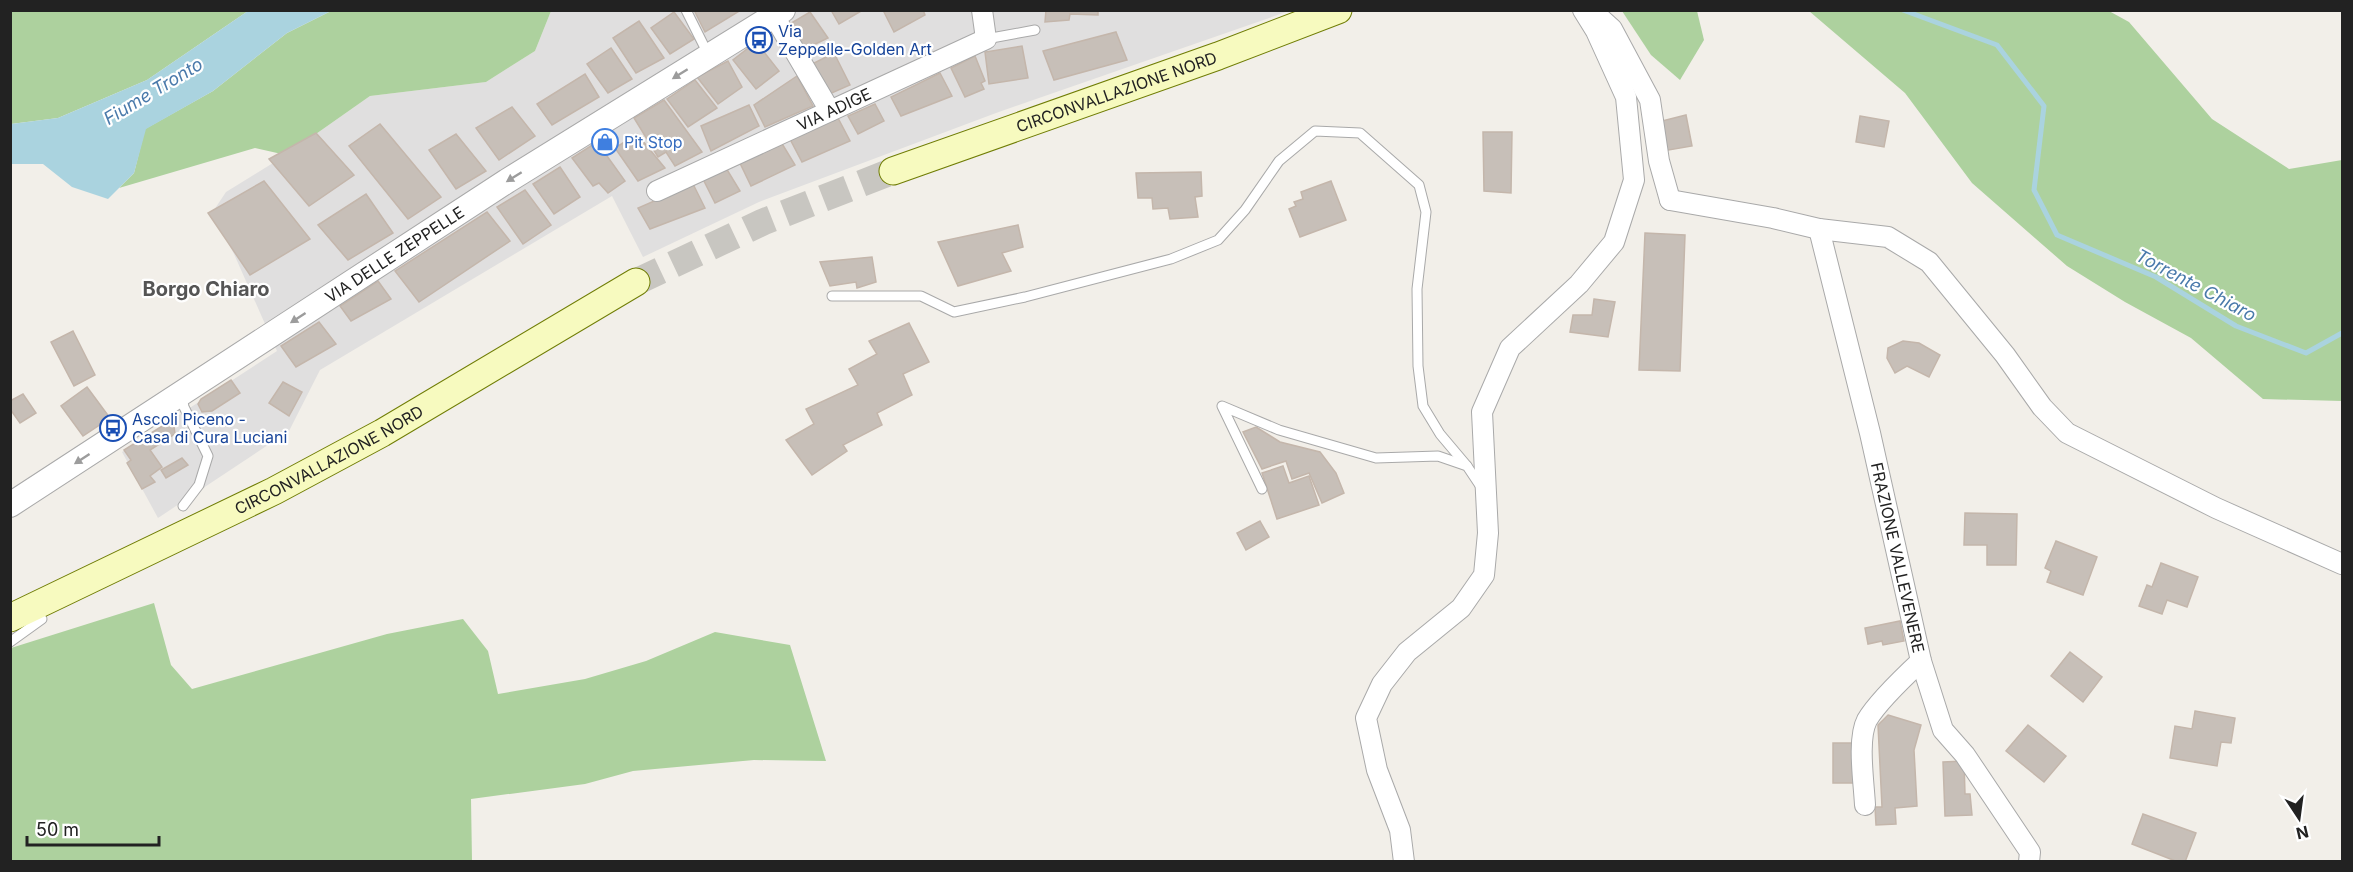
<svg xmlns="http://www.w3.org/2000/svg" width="2353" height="872" font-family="Inter,sans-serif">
<rect width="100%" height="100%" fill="#f2efe9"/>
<polygon fill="#e0dfdf" points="551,11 1289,11 996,113 759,202 643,257 612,196 320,370 289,431 158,518 122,452 277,351 234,254 212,213 226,192 286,155 370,96 486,82 535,51"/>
<g fill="#add19e">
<polygon points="10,11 248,11 147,80 58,118 11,124"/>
<polygon points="331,11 551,11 535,51 486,82 370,96 286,155 255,148 119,188 134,173 145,129 213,91 287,33"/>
<polygon points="1622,11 1697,11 1704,40 1680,80 1651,55"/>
<polygon points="1809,11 2109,11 2129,22 2212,119 2289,169 2342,160 2342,401 2263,399 2191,338 2125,302 2067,266 1972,183 1905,93"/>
<polygon points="154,603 171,665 192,689 387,634 463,619 488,651 498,694 585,679 646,661 715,632 790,645 826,761 754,760 633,771 585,784 471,799 472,861 11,861 11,648"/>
</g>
<polygon fill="#aad3df" points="248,11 331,11 287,33 213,91 146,129 134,173 108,199 72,187 43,164 11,164 11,124 58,118 147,80"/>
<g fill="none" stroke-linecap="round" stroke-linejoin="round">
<polyline stroke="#aad3df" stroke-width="5" points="1903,10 1997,45 2044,106 2034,190 2057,235 2156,277 2236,326 2306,353 2342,333"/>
</g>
<g fill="#c7bfb8" stroke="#c4b6ab" stroke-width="1.5">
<polygon points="694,10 741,10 705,32"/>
<polygon points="831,10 863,10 839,24"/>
<polygon points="883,10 923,10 925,15 894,32"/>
<polygon points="1046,10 1098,10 1098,15 1070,14 1069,20 1045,22"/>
<polygon points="674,12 694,39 670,54 651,28"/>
<polygon points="810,12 828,38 805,49 788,25"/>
<polygon points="639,21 664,58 636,73 613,38"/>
<polygon points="1116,32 1127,60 1054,80 1043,51"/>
<polygon points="756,42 779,71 756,89 733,60"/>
<polygon points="1022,46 1028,78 989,84 985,52"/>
<polygon points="611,48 632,79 608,93 587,64"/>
<polygon points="834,53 850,85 827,95 810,65"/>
<polygon points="975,56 985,81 981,83 984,89 965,97 951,68"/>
<polygon points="728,61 742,87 718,104 697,77"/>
<polygon points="940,73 952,96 901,116 891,97"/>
<polygon points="585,74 599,97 552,125 537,104"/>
<polygon points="797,76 813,106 765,127 754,105"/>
<polygon points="695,80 717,108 688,127 667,99"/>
<polygon points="664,100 702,152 675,166 666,152 658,157 634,118"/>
<polygon points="875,104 884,121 858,134 848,116"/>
<polygon points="749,105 759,126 711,151 701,126"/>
<polygon points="512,107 535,136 499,160 476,128"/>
<polygon points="1686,115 1692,146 1663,151 1658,122"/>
<polygon points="1860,116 1889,121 1884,147 1856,142"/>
<polygon points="838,118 850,141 802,162 790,139"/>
<polygon points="380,124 441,197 408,219 349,146"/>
<polygon points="1483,132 1512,132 1511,193 1484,191"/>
<polygon points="316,133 354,175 309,206 269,159"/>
<polygon points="456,134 486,171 456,189 429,150"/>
<polygon points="637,134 665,168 638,181 615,148"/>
<polygon points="597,142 625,181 608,193 599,183 593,186 572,158"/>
<polygon points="781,142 795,165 751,186 739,161"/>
<polygon points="560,167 580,197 554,214 533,184"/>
<polygon points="726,168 740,191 715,203 703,179"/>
<polygon points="1201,172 1202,196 1195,197 1198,217 1170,219 1168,208 1153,209 1152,198 1138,198 1136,173"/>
<polygon points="264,181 310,239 250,275 208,213"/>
<polygon points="1331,181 1346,220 1300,237 1289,209 1296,206 1294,202 1303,199 1301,192"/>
<polygon points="693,184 705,208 650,229 638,208"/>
<polygon points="525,190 551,225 523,244 497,207"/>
<polygon points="366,194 393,233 348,260 318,225"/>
<polygon points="487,212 510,241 419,302 395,271"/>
<polygon points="1018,225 1023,247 1002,253 1011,271 958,286 938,242"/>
<polygon points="1645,233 1685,235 1680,371 1639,370"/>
<polygon points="872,257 876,282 857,288 856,282 830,286 820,262"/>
<polygon points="378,281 391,299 351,321 340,306"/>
<polygon points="1594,299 1615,302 1608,337 1570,332 1573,315 1592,315"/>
<polygon points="319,322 336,344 296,367 281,346"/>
<polygon points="909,323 929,362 903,374 912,395 877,413 882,425 843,445 847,451 812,475 786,440 814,424 806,409 858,385 849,369 877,354 869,341"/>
<polygon points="73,331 95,375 74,386 51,342"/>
<polygon points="1903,341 1919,343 1940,355 1929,377 1907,366 1895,373 1887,358 1888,348"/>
<polygon points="231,380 240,393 212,411 202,412 198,404 201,399"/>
<polygon points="283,382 302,392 289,416 269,403"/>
<polygon points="87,387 110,418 83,436 61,406"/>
<polygon points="23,394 36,413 20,423 10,409 10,401"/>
<polygon points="167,423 171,423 174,427 175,434 150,450 162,467 150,476 155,482 142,489 127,463 131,460 124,450"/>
<polygon points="1256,427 1280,442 1320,452 1336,473 1344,493 1322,503 1309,473 1292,479 1286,461 1262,469 1243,432"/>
<polygon points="182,458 188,465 166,478 161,470"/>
<polygon points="1283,466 1289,483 1309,476 1319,505 1277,519 1262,473"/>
<polygon points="1965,513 2017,514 2016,565 1987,565 1987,545 1964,545"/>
<polygon points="1260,521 1269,537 1246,550 1237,533"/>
<polygon points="2056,541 2097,557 2083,595 2047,582 2051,571 2045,568"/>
<polygon points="2161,563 2198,577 2187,607 2167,600 2162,614 2139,606 2147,585 2152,587"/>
<polygon points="1900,621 1904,641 1883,645 1882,641 1868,644 1865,628"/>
<polygon points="2070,652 2102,677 2083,702 2051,676"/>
<polygon points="2195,711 2235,718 2231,743 2221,742 2217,766 2170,758 2175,726 2192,729"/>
<polygon points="1888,715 1921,725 1914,750 1917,806 1895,808 1896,824 1876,825 1875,807 1882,807 1878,725"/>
<polygon points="2028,725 2066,756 2044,782 2006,751"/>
<polygon points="1833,743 1857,743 1858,783 1833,783"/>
<polygon points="1964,761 1965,794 1970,794 1972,815 1945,816 1943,762"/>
<polygon points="2143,814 2196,833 2185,862 2178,862 2132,844"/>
</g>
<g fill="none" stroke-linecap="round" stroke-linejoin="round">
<polyline stroke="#c8c6c1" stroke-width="27" stroke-dasharray="27 14" stroke-linecap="butt" points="636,282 763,222 893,171"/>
<defs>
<g id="service">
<polyline points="686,10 708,54"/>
<polyline points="986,39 1035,30"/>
<polyline points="832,296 921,296 954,312 1025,297 1171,259 1218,240 1245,210 1279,161 1315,131 1360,133 1419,185 1426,212 1417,289 1418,366 1423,406 1440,434 1467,466"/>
<polyline points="182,396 184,407 208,456 199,485 183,506"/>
<polyline points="1262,489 1222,406 1279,430 1376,458 1438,456 1467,466 1481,487"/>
<polyline points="10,642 42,619"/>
</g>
<g id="minor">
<polyline points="1591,10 1612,29 1650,100 1659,161 1670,200"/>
<polyline points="774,16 830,111"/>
<path id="s1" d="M 657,191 L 986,39 L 982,10"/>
<polyline points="1670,200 1773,218 1819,229 1888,237 1929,262 2005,355 2042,407 2067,433 2216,508 2342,564"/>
<path id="s2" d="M 1819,229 L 1870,433 L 1921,661 L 1943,730 L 1965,755 L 2030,852 L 2029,862"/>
<path d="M 1865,805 C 1864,783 1857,739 1867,720 C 1877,703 1906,675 1921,661"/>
<polyline points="1404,862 1400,830 1377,770 1366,718 1382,684 1407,652 1461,608 1484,575 1488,533 1482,412 1510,348 1579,284 1614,242 1634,180 1626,97 1596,31 1583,10"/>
</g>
<g id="tertiary">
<path id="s3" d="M 10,505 L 507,181 L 783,10"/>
</g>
<g id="secondary">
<path id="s4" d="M 893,171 L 1218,56 L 1338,10"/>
<path id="s5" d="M 10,618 L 274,491 L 382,433 L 636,282"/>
</g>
</defs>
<use href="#service" stroke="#a9a9a9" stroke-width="11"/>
<use href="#minor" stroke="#a9a9a9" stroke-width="22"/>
<use href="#tertiary" stroke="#a9a9a9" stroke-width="26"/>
<use href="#secondary" stroke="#707d05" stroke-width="29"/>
<use href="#service" stroke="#fff" stroke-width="9"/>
<use href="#minor" stroke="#fff" stroke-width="20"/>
<use href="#tertiary" stroke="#fff" stroke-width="24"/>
<use href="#secondary" stroke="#f7fabf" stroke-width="27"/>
</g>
<defs><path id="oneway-solid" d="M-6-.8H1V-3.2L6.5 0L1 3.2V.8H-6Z" transform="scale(1.5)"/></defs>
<g fill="#9c9c9c">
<use href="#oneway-solid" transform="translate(680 74) rotate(148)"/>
<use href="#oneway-solid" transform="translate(514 177) rotate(148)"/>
<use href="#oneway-solid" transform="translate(298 318) rotate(147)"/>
<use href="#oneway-solid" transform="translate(82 459) rotate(147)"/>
</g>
<defs>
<symbol id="bus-ring" viewBox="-11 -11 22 22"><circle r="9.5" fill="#fff" stroke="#1a4fb4" stroke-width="1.5"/><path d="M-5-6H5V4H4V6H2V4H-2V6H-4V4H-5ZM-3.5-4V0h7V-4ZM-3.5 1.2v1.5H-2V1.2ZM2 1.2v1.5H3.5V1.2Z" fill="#1a4fb4"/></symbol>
<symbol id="shop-ring" viewBox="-11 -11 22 22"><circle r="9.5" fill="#fff" stroke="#3f7fe0" stroke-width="1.5"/><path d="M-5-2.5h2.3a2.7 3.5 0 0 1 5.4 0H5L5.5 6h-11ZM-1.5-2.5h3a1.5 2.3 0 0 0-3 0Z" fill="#3f7fe0"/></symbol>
</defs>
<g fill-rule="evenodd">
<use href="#bus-ring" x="744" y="25" width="30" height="30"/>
<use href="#shop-ring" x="590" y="127" width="30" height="30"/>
<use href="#bus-ring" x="98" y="413" width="30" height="30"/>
</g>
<g text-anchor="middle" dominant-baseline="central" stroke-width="4.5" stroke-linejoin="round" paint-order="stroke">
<g font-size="16" fill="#164399" stroke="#fff" text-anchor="start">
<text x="778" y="31">Via<tspan x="778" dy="18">Zeppelle-Golden Art</tspan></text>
<text x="132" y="419">Ascoli Piceno -<tspan x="132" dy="18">Casa di Cura Luciani</tspan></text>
</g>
<g font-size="16" fill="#222" stroke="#fff">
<text stroke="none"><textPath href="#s4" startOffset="237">CIRCONVALLAZIONE NORD</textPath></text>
<text stroke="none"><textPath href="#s1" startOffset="195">VIA ADIGE</textPath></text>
<text stroke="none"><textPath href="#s3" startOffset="459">VIA DELLE ZEPPELLE</textPath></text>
<text stroke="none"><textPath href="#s5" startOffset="356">CIRCONVALLAZIONE NORD</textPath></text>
<text stroke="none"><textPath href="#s2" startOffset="338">FRAZIONE VALLEVENERE</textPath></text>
</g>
<g font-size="16" fill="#366cbe" stroke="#fff" text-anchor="start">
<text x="624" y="142">Pit Stop</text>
</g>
<g font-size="18" font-style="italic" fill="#4a7aab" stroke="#fff">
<text transform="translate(153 91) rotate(-31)">Fiume Tronto</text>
<text transform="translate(2196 285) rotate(28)">Torrente Chiaro</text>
</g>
<g font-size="20" font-weight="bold" fill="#555" stroke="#fff">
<text x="206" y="289">Borgo Chiaro</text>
</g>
</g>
<rect width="2353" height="872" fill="none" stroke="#222222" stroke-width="24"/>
<g transform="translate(2299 818) rotate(167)" stroke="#ffffff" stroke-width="4.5" paint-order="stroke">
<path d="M0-4.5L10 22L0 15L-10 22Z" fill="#222222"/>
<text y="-9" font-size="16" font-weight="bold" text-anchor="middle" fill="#222222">N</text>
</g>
<path d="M27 836v9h132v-9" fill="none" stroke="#222222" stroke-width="3"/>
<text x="36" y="836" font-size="18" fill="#222222" stroke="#ffffff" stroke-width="4.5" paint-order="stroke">50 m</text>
</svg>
